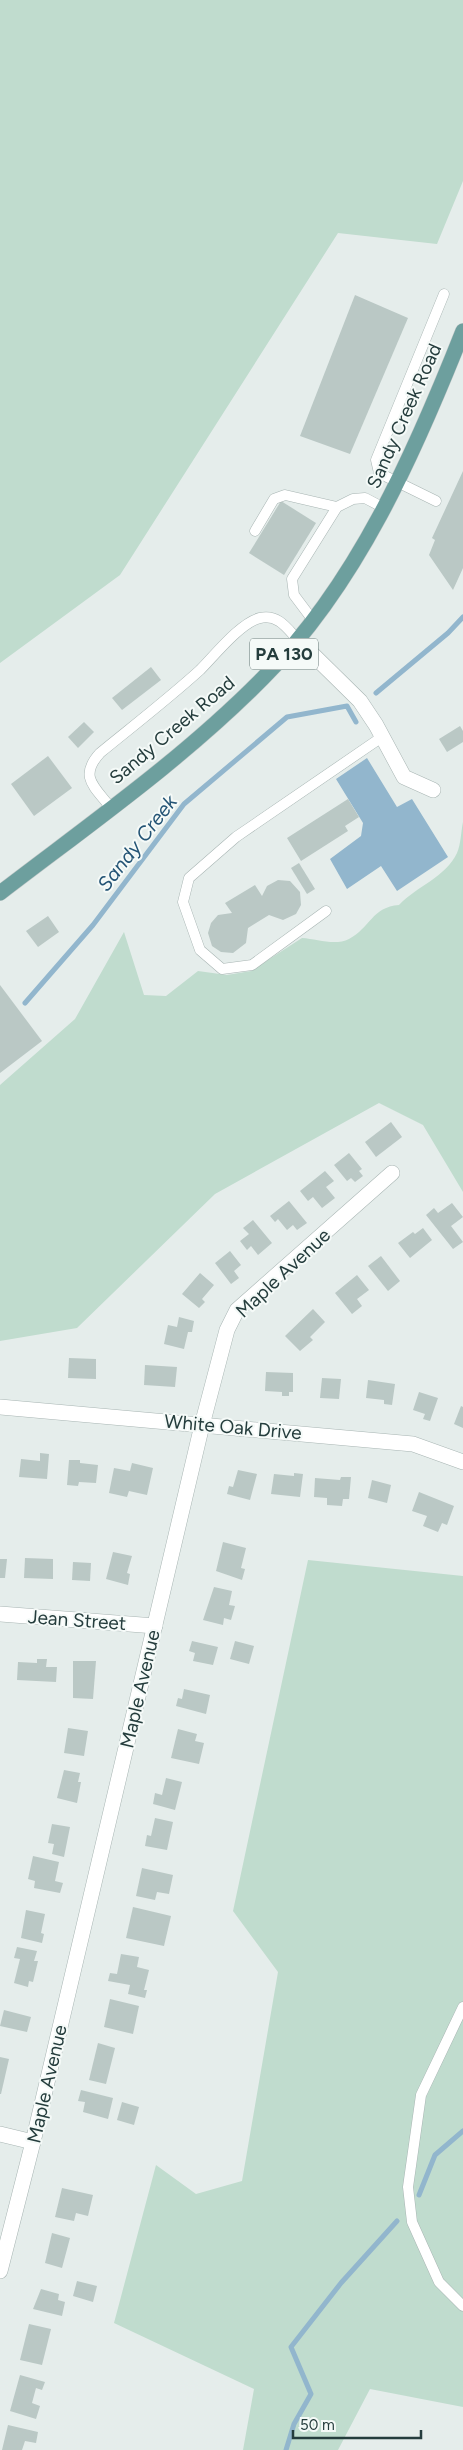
<svg xmlns="http://www.w3.org/2000/svg" width="463" height="2450" font-family="Figtree,sans-serif">
<rect width="100%" height="100%" fill="#e5edeb"/>
<g fill="#c0dcce">
<polygon points="0,0 463,0 463,181 437,244 338,233 120,575 0,663"/>
<path d="M 463,822 L 463,1192 L 423,1125 L 379,1103 L 215,1194 L 77,1328 L 0,1341 L 0,1085 L 75,1019 L 124,932 L 144,995 L 166,996 L 198,971 L 227,975 L 251,971 L 302,938 C 317,939 335,946 349,939 C 370,928 372,907 399,905 C 417,886 446,877 457,853 C 461,844 461,831 463,822 Z"/>
<polygon points="308,1560 463,1576 463,2407 370,2389 338,2450 243,2450 254,2389 114,2323 156,2165 196,2194 242,2181 278,1972 233,1911"/>
</g>
<polygon fill="#92b6cd" points="367,758 397,807 412,799 448,857 397,891 381,866 347,889 330,859 361,836 363,823 336,779"/>
<g fill="none" stroke-linecap="round" stroke-linejoin="round">
<g stroke="#92b6cd" stroke-width="5">
<polyline points="376,693 448,633 463,617"/>
<polyline points="25,1003 93,925 184,804 287,717 347,706 356,722"/>
<polyline points="419,2195 435,2155 463,2131"/>
<polyline points="286,2450 294,2424 311,2394 291,2347 341,2283 397,2221"/>
</g>
</g>
<g fill="#bac8c5">
<polygon points="355,295 408,318 350,454 300,436"/>
<polygon points="463,471 463,568 453,590 429,555 435,540 432,538"/>
<polygon points="281,501 316,523 284,575 249,553"/>
<polygon points="151,667 161,680 122,710 112,698"/>
<polygon points="84,722 94,732 78,748 68,737"/>
<polygon points="460,726 463,731 463,742 447,752 439,739"/>
<polygon points="48,756 72,788 34,816 11,784"/>
<polygon points="348,799 359,817 345,826 348,831 301,861 287,838"/>
<polygon points="299,863 315,889 307,894 291,868"/>
<polygon points="278,880 290,881 300,892 301,905 296,914 283,920 269,915 248,928 246,943 233,953 221,952 212,946 208,933 211,923 218,915 232,913 225,903 255,885 262,896 267,886"/>
<polygon points="48,916 59,932 38,947 26,931"/>
<polygon points="0,985 42,1041 0,1073"/>
<polygon points="391,1122 402,1137 376,1157 365,1142"/>
<polygon points="349,1153 362,1169 359,1171 363,1176 355,1182 351,1178 347,1181 334,1165"/>
<polygon points="325,1171 334,1181 326,1187 335,1198 322,1208 313,1197 308,1201 300,1191"/>
<polygon points="289,1201 307,1223 297,1230 293,1225 287,1230 278,1219 275,1222 270,1216"/>
<polygon points="452,1203 463,1217 451,1226 463,1242 453,1249 426,1215 434,1208 438,1213"/>
<polygon points="253,1220 272,1243 258,1255 251,1246 247,1250 240,1241 249,1234 243,1228"/>
<polygon points="423,1228 432,1240 410,1258 398,1243 413,1232 415,1234"/>
<polygon points="230,1251 241,1265 234,1271 239,1278 231,1284 215,1263"/>
<polygon points="381,1256 400,1281 388,1291 368,1266"/>
<polygon points="200,1273 214,1285 202,1299 205,1302 199,1308 182,1294"/>
<polygon points="357,1275 369,1290 357,1299 362,1306 352,1314 335,1293"/>
<polygon points="313,1309 325,1322 310,1337 313,1340 300,1351 285,1336"/>
<polygon points="179,1317 194,1321 192,1332 188,1332 184,1349 164,1344 168,1325 177,1327"/>
<polygon points="69,1358 96,1359 96,1379 68,1378"/>
<polygon points="145,1365 177,1367 175,1387 144,1385"/>
<polygon points="266,1372 293,1373 293,1392 289,1392 289,1396 282,1396 282,1392 265,1391"/>
<polygon points="322,1378 341,1379 339,1399 320,1398"/>
<polygon points="368,1380 395,1384 392,1405 384,1404 384,1400 366,1398"/>
<polygon points="419,1392 438,1398 430,1421 423,1419 425,1414 413,1410"/>
<polygon points="461,1406 463,1407 463,1428 454,1424"/>
<polygon points="40,1453 49,1454 47,1479 19,1477 21,1459 40,1461"/>
<polygon points="69,1460 80,1460 80,1463 98,1465 96,1483 79,1482 78,1486 67,1485"/>
<polygon points="132,1463 153,1468 147,1495 129,1491 127,1497 109,1493 114,1468 130,1471"/>
<polygon points="238,1470 257,1474 250,1500 227,1494 229,1486 233,1487"/>
<polygon points="294,1473 303,1474 300,1497 271,1494 274,1474 294,1476"/>
<polygon points="341,1477 351,1477 349,1499 343,1499 342,1506 327,1505 327,1498 314,1497 315,1478 340,1480"/>
<polygon points="372,1480 391,1485 387,1503 368,1498"/>
<polygon points="419,1492 454,1506 447,1525 442,1523 438,1532 423,1526 427,1516 412,1511"/>
<polygon points="223,1542 246,1548 241,1568 245,1569 242,1580 216,1571"/>
<polygon points="113,1552 132,1556 127,1573 130,1574 128,1585 106,1579"/>
<polygon points="25,1558 53,1559 53,1579 24,1578"/>
<polygon points="0,1559 7,1559 5,1578 0,1578"/>
<polygon points="73,1562 91,1563 90,1581 72,1580"/>
<polygon points="214,1587 232,1591 229,1605 235,1606 231,1620 224,1618 223,1625 203,1620"/>
<polygon points="192,1641 218,1647 213,1665 193,1661 195,1653 189,1651"/>
<polygon points="235,1641 254,1646 249,1664 230,1659"/>
<polygon points="37,1659 47,1659 46,1667 57,1667 56,1682 17,1680 18,1662 37,1663"/>
<polygon points="73,1661 96,1661 93,1699 73,1698"/>
<polygon points="184,1689 210,1695 206,1714 176,1706 178,1698 182,1699"/>
<polygon points="68,1728 88,1731 84,1756 64,1753"/>
<polygon points="178,1729 197,1734 195,1741 204,1743 199,1764 171,1758"/>
<polygon points="64,1770 80,1773 78,1782 81,1782 77,1803 57,1798"/>
<polygon points="166,1778 182,1782 175,1810 153,1804 155,1793 162,1795"/>
<polygon points="155,1818 173,1822 167,1850 145,1846 147,1835 151,1836"/>
<polygon points="52,1824 70,1827 64,1857 52,1854 54,1844 48,1843"/>
<polygon points="33,1856 59,1862 55,1881 63,1883 60,1893 34,1888 35,1881 28,1879"/>
<polygon points="142,1868 173,1875 169,1894 157,1892 155,1900 136,1896"/>
<polygon points="133,1907 171,1916 164,1946 126,1938"/>
<polygon points="26,1910 45,1914 41,1933 44,1934 42,1943 21,1938"/>
<polygon points="17,1947 37,1951 34,1961 38,1961 33,1982 29,1981 28,1987 14,1983 20,1959 14,1958"/>
<polygon points="121,1954 139,1957 137,1967 149,1970 144,1990 147,1990 145,1998 128,1994 130,1985 108,1981 110,1973 117,1974"/>
<polygon points="110,1999 139,2006 133,2034 104,2027"/>
<polygon points="4,2010 31,2017 27,2032 0,2026"/>
<polygon points="98,2043 115,2048 106,2084 89,2080"/>
<polygon points="0,2057 9,2059 1,2094 0,2094"/>
<polygon points="81,2090 113,2098 108,2119 83,2112 85,2102 78,2101"/>
<polygon points="122,2102 139,2107 134,2125 117,2120"/>
<polygon points="62,2188 93,2195 88,2216 76,2213 74,2221 55,2217"/>
<polygon points="52,2233 70,2238 62,2268 45,2263"/>
<polygon points="77,2281 97,2286 93,2302 73,2296"/>
<polygon points="41,2289 59,2294 58,2300 65,2302 62,2316 33,2309"/>
<polygon points="29,2324 51,2329 42,2365 20,2360"/>
<polygon points="20,2375 45,2382 42,2390 36,2388 32,2403 40,2406 36,2419 10,2411"/>
<polygon points="8,2425 38,2432 36,2443 25,2441 22,2450 2,2450"/>
</g>
<g fill="none" stroke-linecap="round" stroke-linejoin="round">
<defs>
<g id="service">
<polyline points="436,501 379,473 376,460 444,294"/>
<polyline points="255,531 274,499 285,495 337,507"/>
<polyline points="312,619 294,595 292,579 337,507 353,499 365,498 384,508"/>
<path d="M 111,808 C 95,787 78,777 100,753 C 133,726 168,699 200,670 C 214,656 241,622 260,618 C 278,614 287,628 297,639"/>
<polyline points="326,911 252,965 222,969 200,950 183,902 189,878 236,837 382,737"/>
<polyline points="463,2007 421,2095 408,2187 412,2222 439,2282 463,2306"/>
</g>
<g id="minor">
<polyline points="297,639 360,701 376,725 404,777 433,790"/>
<polyline points="0,1407 413,1444 463,1462"/>
<polyline points="0,1614 155,1626"/>
<polyline points="0,2134 33,2142"/>
<polyline points="0,2271 33,2142 202,1425 227,1330 237,1310 392,1173"/>
</g>
<path id="primary" d="M 0,893 C 90,824 183,759 263,678 C 357,585 415,452 463,331"/>
</defs>
<use href="#service" stroke="#a8b5b3" stroke-width="11"/>
<use href="#minor" stroke="#a8b5b3" stroke-width="16"/>
<use href="#primary" stroke="#c2c9c9" stroke-width="16"/>
<use href="#service" stroke="#fff" stroke-width="10"/>
<use href="#minor" stroke="#fff" stroke-width="15"/>
<use href="#primary" stroke="#6d9f9e" stroke-width="15"/>
</g>
<g text-anchor="middle" dominant-baseline="central" stroke-width="4" stroke-linejoin="round" paint-order="stroke">
<rect fill="#f5faf8" stroke="#637675" stroke-width="1" x="250" y="638.5" width="68" height="31" rx="4"/>
<g font-size="18" font-weight="bold" fill="#253d3d">
<text x="284" y="654">PA 130</text>
</g>
<g font-size="19" fill="#253d3d" stroke="#f5faf8">
<text transform="translate(404 416) rotate(-66)">Sandy Creek Road</text>
<text transform="translate(172 730) rotate(-40)">Sandy Creek Road</text>
<text transform="translate(283 1273) rotate(-43)">Maple Avenue</text>
<text transform="translate(233 1427) rotate(5)">White Oak Drive</text>
<text transform="translate(77 1620) rotate(4)">Jean Street</text>
<text transform="translate(140 1689) rotate(-77)">Maple Avenue</text>
<text transform="translate(47 2084) rotate(-77)">Maple Avenue</text>
</g>
<g font-size="20" font-style="italic" fill="#245475" stroke="#f5faf8">
<text transform="translate(137 843) rotate(-52)">Sandy Creek</text>
</g>
</g>
<path d="M293 2430v8h128v-8" fill="none" stroke="#253d3d" stroke-width="2.5"/>
<text x="300" y="2430" font-size="15" fill="#253d3d" stroke="#f5faf8" stroke-width="4" paint-order="stroke">50 m</text>
</svg>
